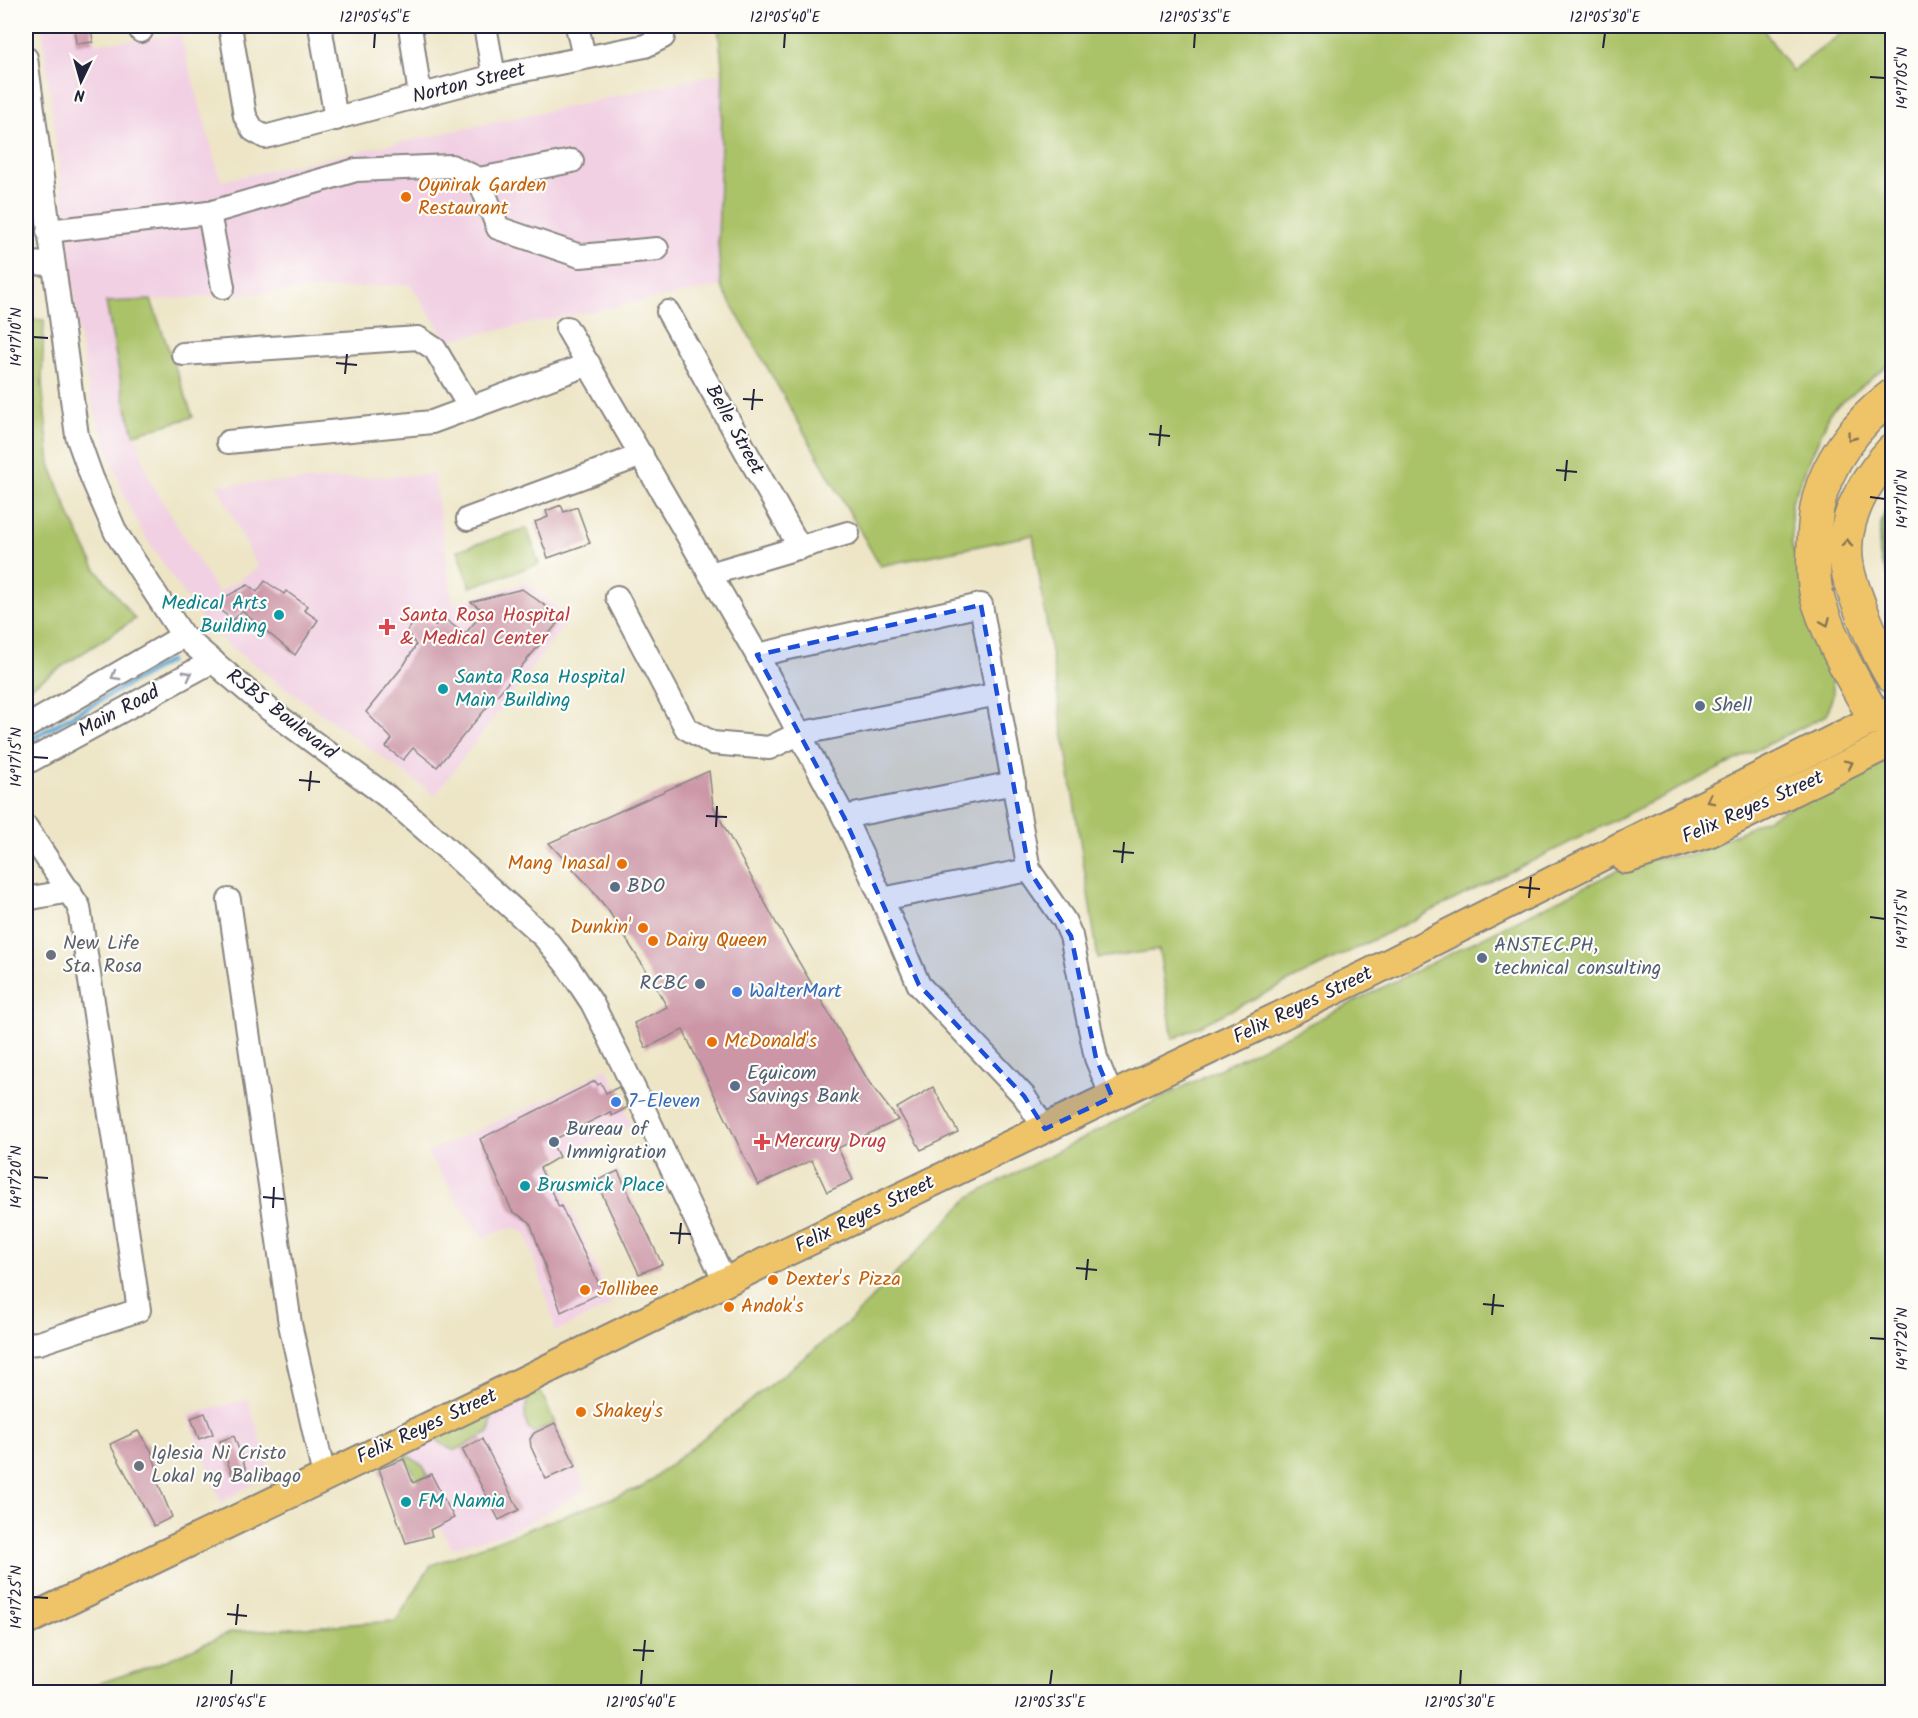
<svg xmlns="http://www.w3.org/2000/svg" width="1918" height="1718" font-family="Kalam,sans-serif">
<rect width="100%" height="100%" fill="#fdfcf7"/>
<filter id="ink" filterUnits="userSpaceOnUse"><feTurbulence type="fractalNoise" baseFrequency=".0167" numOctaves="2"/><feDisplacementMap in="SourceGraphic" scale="12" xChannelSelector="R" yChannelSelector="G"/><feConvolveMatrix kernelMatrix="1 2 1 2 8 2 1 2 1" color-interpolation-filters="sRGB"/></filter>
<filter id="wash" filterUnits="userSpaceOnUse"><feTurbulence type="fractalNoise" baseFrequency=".008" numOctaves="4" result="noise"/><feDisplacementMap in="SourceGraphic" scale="24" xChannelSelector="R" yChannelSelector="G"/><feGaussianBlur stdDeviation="1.35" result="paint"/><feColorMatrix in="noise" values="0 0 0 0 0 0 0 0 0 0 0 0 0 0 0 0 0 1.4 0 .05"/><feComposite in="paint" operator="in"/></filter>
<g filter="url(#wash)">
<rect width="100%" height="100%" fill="#ede5c6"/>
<g fill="#f1d0e3">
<polygon points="42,26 93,26 95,44 180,34 221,181 723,73 718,243 721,286 447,340 410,284 107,303 124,399 150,481 218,593 258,568 217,485 434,474 453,604 527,582 569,619 435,795 280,684 217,636 194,609 144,535 124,496 91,400 80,342"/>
<polygon points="607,1068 632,1125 551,1161 612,1305 555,1332 553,1318 528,1239 525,1233 516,1228 505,1229 482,1238 427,1153 576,1086"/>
<polygon points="537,1384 587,1489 548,1512 504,1534 451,1548 400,1447"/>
<polygon points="248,1399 271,1474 221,1502 188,1415"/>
</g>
<g fill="#aac267" stroke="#667251" stroke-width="1.5">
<polygon points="718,26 1761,26 1792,71 1851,26 1892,26 1892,362 1831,411 1791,503 1792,546 1832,667 1833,694 1827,715 1173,1039 1159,950 1098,958 1033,535 880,566 721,286 718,243 723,73"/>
<polygon points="151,300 193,417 134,434 124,399 106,302"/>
<polygon points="26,319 44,320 42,383 50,464 70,516 95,568 135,619 26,690"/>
<polygon points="527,528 539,564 470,587 458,550"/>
<polygon points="1892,757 1892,1692 73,1692 160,1663 232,1632 396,1621 431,1565 642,1487 850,1321 971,1196 1167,1095 1638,860 1695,854"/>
<path d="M 538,1386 L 555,1423 L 534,1433 L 528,1429 C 522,1414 525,1397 538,1386 Z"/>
<polygon points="494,1408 489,1433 456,1450 452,1450 431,1437"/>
<polygon points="402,1451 423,1466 428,1475 418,1480"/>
</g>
<path fill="#87a85c" stroke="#54654c" stroke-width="1.5" d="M 1892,494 L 1892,583 C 1889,576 1883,568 1881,561 C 1876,538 1882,514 1892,494 Z"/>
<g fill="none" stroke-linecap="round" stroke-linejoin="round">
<polyline stroke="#5ea8d6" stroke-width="5" points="26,742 169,661"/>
</g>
<g id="blocks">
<g fill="#cc96a7">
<polygon points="74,26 91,26 93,42 76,44"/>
<polygon points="561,505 564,512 577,507 590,543 548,558 535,522 548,517 546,511"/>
<polygon points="265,581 284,594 286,591 307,606 304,610 318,620 295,655 242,611 233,620 217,608 225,597 248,585 257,592"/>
<polygon points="522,589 562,618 437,767 413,748 403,760 386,747 392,739 366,712 404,665 416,645 407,631 421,615 435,626 442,617 465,634 484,611 471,602"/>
<polygon points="709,771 713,806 776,923 869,1082 898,1120 838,1148 853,1180 827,1192 812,1160 758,1185 683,1030 646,1048 634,1023 667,1007 650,977 608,910 586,883 549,843"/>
<polygon points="595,1081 598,1085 601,1083 606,1093 619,1087 628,1107 612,1116 610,1112 551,1141 559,1157 540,1168 559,1207 561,1206 603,1292 561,1312 530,1222 512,1211 480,1139"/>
<polygon points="933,1087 958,1132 921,1150 897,1108"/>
<polygon points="618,1171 662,1264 639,1274 596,1181"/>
<polygon points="205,1413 213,1434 199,1439 191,1418"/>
<polygon points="555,1423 576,1466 546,1479 531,1447 530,1439 534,1433"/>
<polygon points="138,1431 151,1450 161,1481 158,1483 172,1517 154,1526 110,1444"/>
<polygon points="234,1436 247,1472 233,1477 220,1441"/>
<polygon points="482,1439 519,1510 499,1520 462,1449"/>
<polygon points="404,1459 413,1483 431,1474 454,1518 430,1530 432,1536 406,1543 379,1469"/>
</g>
</g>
</g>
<g filter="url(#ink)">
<use href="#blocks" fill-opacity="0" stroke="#888480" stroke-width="1.5"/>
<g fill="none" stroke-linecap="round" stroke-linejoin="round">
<defs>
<g id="minor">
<polyline points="140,26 141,31"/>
<polyline points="230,26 245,116 253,130 265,137 494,76 645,46 663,37 664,26"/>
<polyline points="320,26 336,119"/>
<polyline points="410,26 420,96"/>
<polyline points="485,26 494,76"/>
<polyline points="577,26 584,57"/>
<polyline points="26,58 77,436 92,478 116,533 183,636 270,710 389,798 428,832 544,937 566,964 592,1003 622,1063 725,1282"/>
<polyline points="479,179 572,161"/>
<polyline points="209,213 223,287"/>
<polyline points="48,231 209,213 356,170 451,166 479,179 498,228 580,256 657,249"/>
<polyline points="26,263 52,264"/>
<polyline points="668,312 800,548"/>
<polyline points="567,328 757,655 844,817 882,899 919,985 1024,1096 1045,1129"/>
<polyline points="183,354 418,338 435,349 470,408"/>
<polyline points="228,442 432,422 589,364"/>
<polyline points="468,519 642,455"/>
<polyline points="710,574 848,533"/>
<polyline points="617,597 686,728 712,743 769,748 798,734 998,694"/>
<polyline points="757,655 981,605 1029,870 1064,920 1071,936 1096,1058 1112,1097"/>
<polyline points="26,727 183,636"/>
<polyline points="26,763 213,661"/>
<polyline points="844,817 1014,783"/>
<polyline points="26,827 79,907 139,1310 39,1343 26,1344"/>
<polyline points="26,899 70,891"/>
<polyline points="882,899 1029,870"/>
<polyline points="229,900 290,1324 324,1476"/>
</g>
<g id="major">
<polyline points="1626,859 1711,832 1892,742"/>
<polyline points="26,1621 515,1385 786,1252 1370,973 1892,710"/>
</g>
<g id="highway">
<path d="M 1892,451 C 1864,482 1839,522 1847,566 C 1849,581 1856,596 1861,610 C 1870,633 1879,655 1892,676"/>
<path d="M 1875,718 C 1854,682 1832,643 1819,603 C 1813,586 1813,566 1814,549 C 1814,535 1815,521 1817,508 C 1825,464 1857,422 1892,396"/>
</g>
</defs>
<use href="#minor" stroke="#888480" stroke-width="26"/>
<use href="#major" stroke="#888480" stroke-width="32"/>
<use href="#highway" stroke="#888480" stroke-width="36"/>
<use href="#minor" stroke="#fff" stroke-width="22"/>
<use href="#major" stroke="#efc469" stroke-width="28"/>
<use href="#highway" stroke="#efc469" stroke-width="33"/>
</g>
<defs><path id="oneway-chevron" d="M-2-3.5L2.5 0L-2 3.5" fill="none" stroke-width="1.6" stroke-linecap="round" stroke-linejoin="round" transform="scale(1.5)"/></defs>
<g stroke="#887352">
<use href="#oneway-chevron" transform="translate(1851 437) rotate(127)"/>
<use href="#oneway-chevron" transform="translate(1847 543) rotate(-87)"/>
<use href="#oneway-chevron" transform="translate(1826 622) rotate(67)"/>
<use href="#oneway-chevron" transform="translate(1849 764) rotate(-26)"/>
<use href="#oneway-chevron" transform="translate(1710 800) rotate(153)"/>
</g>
<g stroke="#9c9ca7">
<use href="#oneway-chevron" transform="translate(188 675) rotate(-28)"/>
<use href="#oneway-chevron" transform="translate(115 676) rotate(150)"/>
</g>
</g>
<path fill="#1d4ed8" fill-opacity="0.2" stroke="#1d4ed8" stroke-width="4.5" stroke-dasharray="12 8" stroke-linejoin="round" d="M 981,605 L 1029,870 L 1071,936 L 1096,1058 L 1112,1097 L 1045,1129 L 1024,1096 L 919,985 L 844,817 L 757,655 Z"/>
<path fill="none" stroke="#22223b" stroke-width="2" d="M 374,48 L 375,33M 784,48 L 785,33M 1194,48 L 1195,33M 1603,48 L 1605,33M 1870,77 L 1885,78M 33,337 L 48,338M 336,363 L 357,365M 345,374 L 347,354M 743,399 L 763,400M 752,410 L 754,389M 1149,434 L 1170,436M 1159,446 L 1161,425M 1556,470 L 1577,472M 1565,481 L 1567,460M 1870,497 L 1885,499M 33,757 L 48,758M 299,780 L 320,782M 309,791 L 311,771M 706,816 L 727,817M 716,827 L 717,806M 1113,851 L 1134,853M 1122,863 L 1124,842M 1519,887 L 1540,889M 1529,898 L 1531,877M 1870,917 L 1885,919M 33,1177 L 48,1178M 263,1197 L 284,1199M 273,1208 L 274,1187M 670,1233 L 691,1234M 679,1244 L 681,1223M 1076,1268 L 1097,1270M 1086,1280 L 1088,1259M 1483,1304 L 1504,1306M 1492,1315 L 1494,1294M 1870,1338 L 1885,1339M 33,1597 L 48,1598M 227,1614 L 247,1616M 236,1625 L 238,1604M 633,1650 L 654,1651M 643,1661 L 645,1640M 231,1685 L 232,1670M 641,1685 L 642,1670M 1050,1685 L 1052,1670M 1460,1685 L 1461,1670"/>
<g fill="#e8710a" stroke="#fdfcf7" stroke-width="2">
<circle cx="406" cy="197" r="6"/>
<circle cx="622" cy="864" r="6"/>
<circle cx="643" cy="928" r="6"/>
<circle cx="653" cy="941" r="6"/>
<circle cx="712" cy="1042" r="6"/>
<circle cx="773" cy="1280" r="6"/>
<circle cx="585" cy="1290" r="6"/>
<circle cx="729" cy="1307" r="6"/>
<circle cx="581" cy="1412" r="6"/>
</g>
<g fill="#0f9aa8" stroke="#fdfcf7" stroke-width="2">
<circle cx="279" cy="615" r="6"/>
<circle cx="443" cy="689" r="6"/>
<circle cx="525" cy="1186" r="6"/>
<circle cx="406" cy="1502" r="6"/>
</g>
<g fill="#e0444e" stroke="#fdfcf7" stroke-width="2">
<path d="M384 618h6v6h6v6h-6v6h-6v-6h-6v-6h6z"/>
<path d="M759 1133h6v6h6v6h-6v6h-6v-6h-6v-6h6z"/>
</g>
<g fill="#5c6f8a" stroke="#fdfcf7" stroke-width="2">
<circle cx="1700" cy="706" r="6"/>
<circle cx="615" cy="887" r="6"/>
<circle cx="1482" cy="958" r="6"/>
<circle cx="700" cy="984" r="6"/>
<circle cx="735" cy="1086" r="6"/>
<circle cx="554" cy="1142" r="6"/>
</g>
<g fill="#6b7280" stroke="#fdfcf7" stroke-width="2">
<circle cx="51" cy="955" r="6"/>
<circle cx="139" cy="1466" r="6"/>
</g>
<g fill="#3f7fe0" stroke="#fdfcf7" stroke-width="2">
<circle cx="737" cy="992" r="6"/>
<circle cx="616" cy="1102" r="6"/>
</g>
<g text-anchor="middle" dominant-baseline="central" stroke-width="4.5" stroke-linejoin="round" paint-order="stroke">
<g font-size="20" fill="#22223b" stroke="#fdfcf7">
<text transform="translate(469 84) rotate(-14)">Norton Street</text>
<text transform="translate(734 430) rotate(61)">Belle Street</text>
<text transform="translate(119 712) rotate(-28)">Main Road</text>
<text transform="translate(281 715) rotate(38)">RSBS Boulevard</text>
<text transform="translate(1753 808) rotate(-24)">Felix Reyes Street</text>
<text transform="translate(1303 1006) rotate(-26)">Felix Reyes Street</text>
<text transform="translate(865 1215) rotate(-26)">Felix Reyes Street</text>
<text transform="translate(427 1427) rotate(-25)">Felix Reyes Street</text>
</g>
<g font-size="20" fill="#c56008" stroke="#fdfcf7" text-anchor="start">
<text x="418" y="186">Oynirak Garden<tspan x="418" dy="23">Restaurant</tspan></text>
<text x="610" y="864" text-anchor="end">Mang Inasal</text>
<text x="631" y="928" text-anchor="end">Dunkin'</text>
<text x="665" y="941">Dairy Queen</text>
<text x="724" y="1042">McDonald's</text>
<text x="785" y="1280">Dexter's Pizza</text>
<text x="597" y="1290">Jollibee</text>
<text x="741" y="1307">Andok's</text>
<text x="593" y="1412">Shakey's</text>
</g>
<g font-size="20" fill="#0d838f" stroke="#fdfcf7" text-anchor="start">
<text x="267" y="604" text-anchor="end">Medical Arts<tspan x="267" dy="23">Building</tspan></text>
<text x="455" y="678">Santa Rosa Hospital<tspan x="455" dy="23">Main Building</tspan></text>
<text x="537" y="1186">Brusmick Place</text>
<text x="418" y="1502">FM Namia</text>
</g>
<g font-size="20" fill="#be3a42" stroke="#fdfcf7" text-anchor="start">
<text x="400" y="616">Santa Rosa Hospital<tspan x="400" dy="23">&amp; Medical Center</tspan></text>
<text x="774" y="1142">Mercury Drug</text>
</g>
<g font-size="20" fill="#4e5e75" stroke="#fdfcf7" text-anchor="start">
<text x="1712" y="706">Shell</text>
<text x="627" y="887">BDO</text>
<text x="1494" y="946">ANSTEC.PH,<tspan x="1494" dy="23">technical consulting</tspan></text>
<text x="688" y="984" text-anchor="end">RCBC</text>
<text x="747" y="1074">Equicom<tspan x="747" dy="23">Savings Bank</tspan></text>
<text x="566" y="1130">Bureau of<tspan x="566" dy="23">Immigration</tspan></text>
</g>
<g font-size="20" fill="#5b616d" stroke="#fdfcf7" text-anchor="start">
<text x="63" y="944">New Life<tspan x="63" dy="23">Sta. Rosa</tspan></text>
<text x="151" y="1454">Iglesia Ni Cristo<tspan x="151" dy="23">Lokal ng Balibago</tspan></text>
</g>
<g font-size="20" fill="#366cbe" stroke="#fdfcf7" text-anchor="start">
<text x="749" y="992">WalterMart</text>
<text x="628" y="1102">7-Eleven</text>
</g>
</g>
<rect width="1918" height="1718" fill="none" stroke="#fdfcf7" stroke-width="66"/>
<g transform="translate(81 81) rotate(185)" stroke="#fdfcf7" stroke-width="4.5" paint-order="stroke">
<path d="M0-4.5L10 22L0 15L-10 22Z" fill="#22223b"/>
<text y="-9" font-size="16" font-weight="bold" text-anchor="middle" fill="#22223b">N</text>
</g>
<rect x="33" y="33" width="1852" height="1652" fill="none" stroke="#22223b" stroke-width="2"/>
<g font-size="15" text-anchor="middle" fill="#22223b">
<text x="375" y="22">121°05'45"E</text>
<text x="785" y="22">121°05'40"E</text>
<text x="1195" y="22">121°05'35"E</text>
<text x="1605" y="22">121°05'30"E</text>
<text transform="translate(1902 78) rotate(-90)" y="5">14°17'05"N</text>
<text transform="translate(16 337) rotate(-90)" y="5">14°17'10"N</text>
<text transform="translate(1902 499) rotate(-90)" y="5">14°17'10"N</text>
<text transform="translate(16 757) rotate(-90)" y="5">14°17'15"N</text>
<text transform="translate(1902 919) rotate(-90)" y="5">14°17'15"N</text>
<text transform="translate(16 1177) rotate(-90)" y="5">14°17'20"N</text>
<text transform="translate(1902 1339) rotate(-90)" y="5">14°17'20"N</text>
<text transform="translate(16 1597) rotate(-90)" y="5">14°17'25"N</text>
<text x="231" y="1707">121°05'45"E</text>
<text x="641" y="1707">121°05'40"E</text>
<text x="1050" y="1707">121°05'35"E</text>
<text x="1460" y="1707">121°05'30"E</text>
</g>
</svg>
